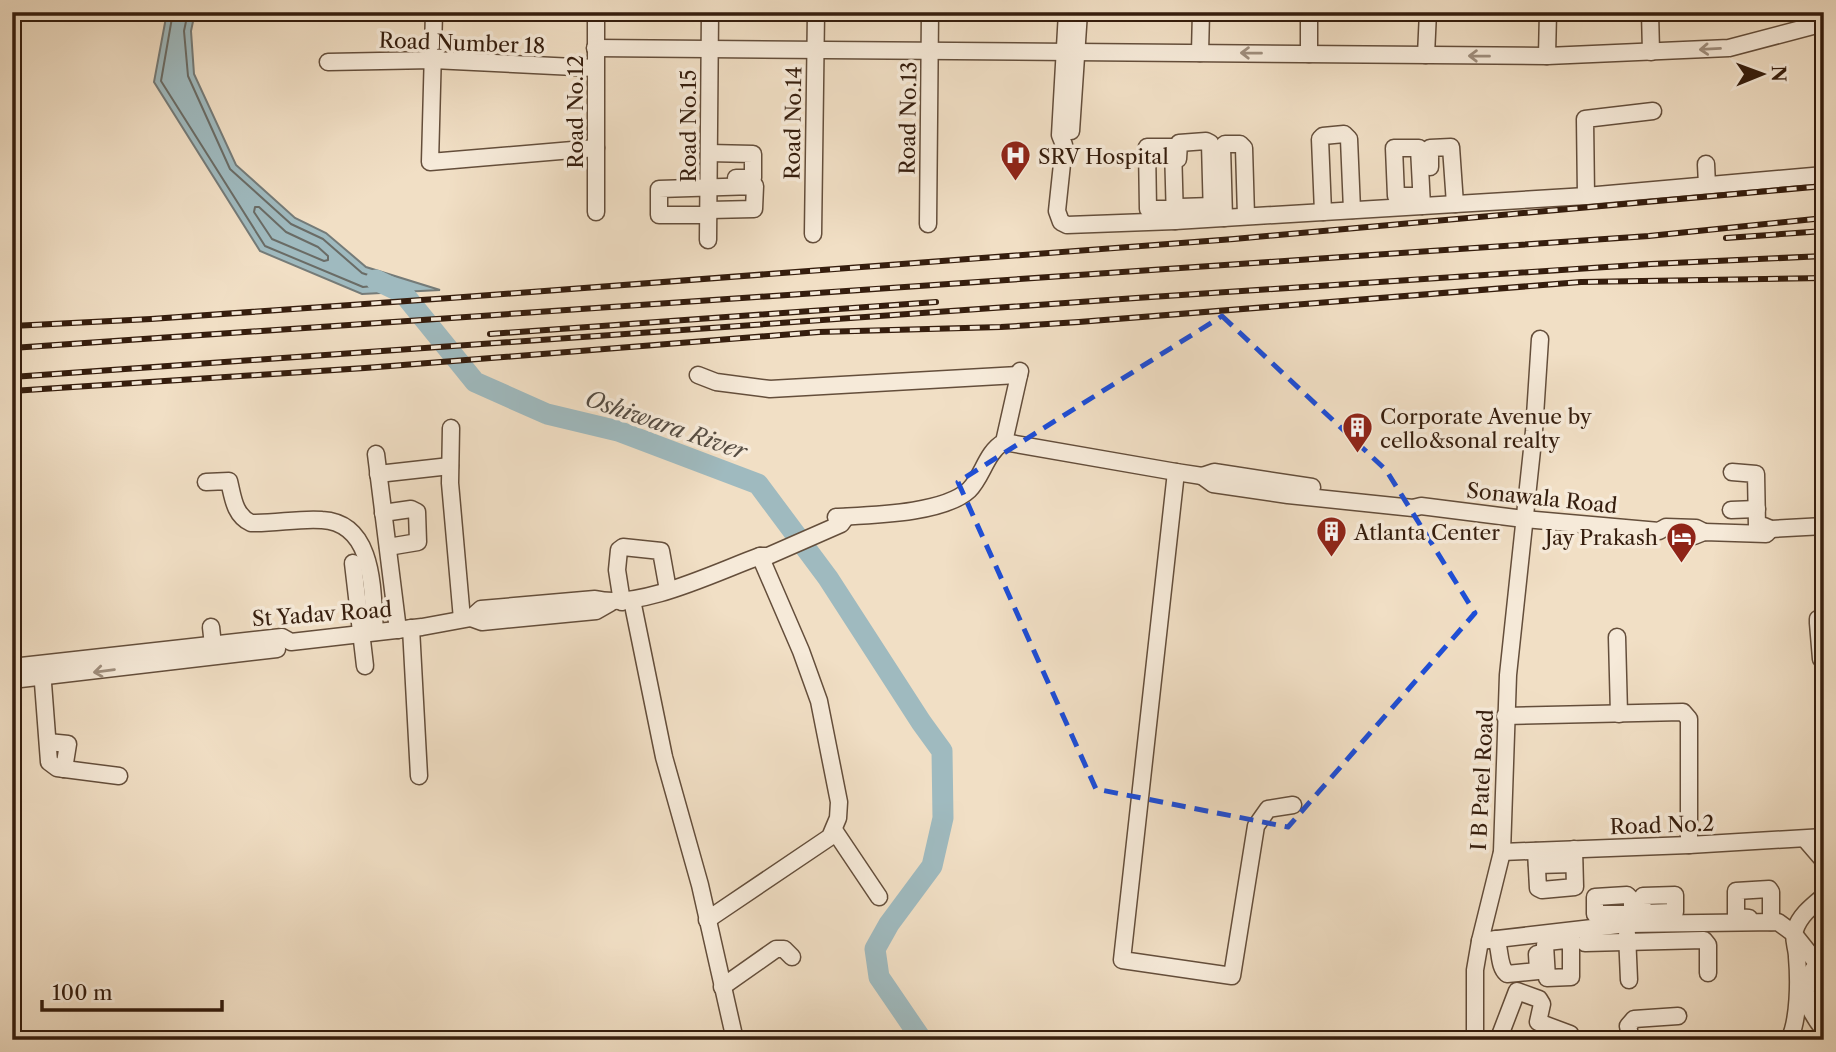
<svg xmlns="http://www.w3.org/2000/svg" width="1836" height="1052" font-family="'Libre Caslon Text',serif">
<rect width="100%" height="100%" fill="#f1dfc5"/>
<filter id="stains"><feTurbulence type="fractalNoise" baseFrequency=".00286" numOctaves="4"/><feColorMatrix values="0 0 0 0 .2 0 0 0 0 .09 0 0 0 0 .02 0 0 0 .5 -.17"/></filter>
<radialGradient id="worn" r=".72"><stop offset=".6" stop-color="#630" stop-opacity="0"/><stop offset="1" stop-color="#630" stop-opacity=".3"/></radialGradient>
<polygon fill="#9fbabf" stroke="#757b78" stroke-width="2" points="167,12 195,12 191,31 194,74 236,165 295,218 326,233 366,267 440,290 362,294 260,251 154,82"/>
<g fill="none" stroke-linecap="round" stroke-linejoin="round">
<g stroke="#6a6c66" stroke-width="2">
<polyline points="173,12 161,81 265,246 363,287 383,285 383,280 362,273 323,239 291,224 230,169 188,76 184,31 188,12"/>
<polygon points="255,207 259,207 286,232 318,247 328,256 328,260 324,261 272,239 254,212"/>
</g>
<polyline stroke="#9fbabf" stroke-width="21" points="376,280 403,293 475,382 547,414 618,431 758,484 828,578 921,722 942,751 943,818 932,866 889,924 875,949 879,977 922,1040"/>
<defs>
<g id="minor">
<polyline points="434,12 430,162 596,148"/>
<polyline points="596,12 596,212"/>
<polyline points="1067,12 1060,135 1064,145 1057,211 1061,222 1067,225 1175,221 1586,196 1824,175"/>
<polyline points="1650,12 1651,52"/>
<polyline points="595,48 1547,56 1729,48 1824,23"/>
<polyline points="1200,53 1201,12"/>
<polyline points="1309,54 1309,12"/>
<polyline points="1426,55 1428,12"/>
<polyline points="1547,56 1548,12"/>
<polyline points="328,62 433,60 595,68"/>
<polyline points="1071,131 1079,12"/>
<polyline points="709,153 753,154 753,178 736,178"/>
<polyline points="1178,159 1179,143 1206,141 1210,143 1212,218"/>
<polyline points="1706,164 1707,185"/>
<polyline points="1430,167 1430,148 1451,147 1455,204"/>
<polyline points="1418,196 1396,196 1394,148 1419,148 1422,206"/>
<polyline points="1586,196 1585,119 1653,111"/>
<polyline points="1180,207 1212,206"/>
<polyline points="1174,209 1148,209 1147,147 1173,147 1175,221"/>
<polyline points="709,210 754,209 755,186 659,189 659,215 709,215"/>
<polyline points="1323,212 1320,139 1323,136 1344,134 1349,139 1352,210"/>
<polyline points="1224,218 1222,147 1225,144 1240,144 1244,148 1246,216"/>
<polyline points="928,224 930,12"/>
<polyline points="813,234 816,12"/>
<polyline points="708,240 710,12"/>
<polyline points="698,375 716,382 770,389 1019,375"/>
<polyline points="451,428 450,483 462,619"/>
<polyline points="1004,442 1176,472 1202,476 1214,472 1312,487"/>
<polyline points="376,454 398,630"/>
<polyline points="1176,472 1122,960 1232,976 1256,826 1268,809 1293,805"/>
<polyline points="1732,472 1756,474 1757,526"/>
<polyline points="378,474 450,466"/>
<polyline points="1202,476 1213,484 1288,495 1413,508 1421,506 1524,519 1659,531 1666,527 1696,528 1704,532"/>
<path d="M 206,482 L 229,481 C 233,497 234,515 251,523 C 275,524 299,518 322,520 C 376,523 372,593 375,632"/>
<polyline points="1731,510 1757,509"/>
<polyline points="383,513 411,509 417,512 418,542 388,547"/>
<path d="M 836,517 C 871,515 943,514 969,490 C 983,476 986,452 1004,442 L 1020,371"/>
<polyline points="1764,526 1771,529 1824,526"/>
<polyline points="1694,536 1704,532 1766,534 1771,529"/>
<polyline points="353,563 365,666"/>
<polyline points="632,600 664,757 700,885 735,1040"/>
<polyline points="622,602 617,570 619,550 623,547 661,551 668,590"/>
<polyline points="1824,616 1818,619 1818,623 1821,659 1824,662"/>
<polyline points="471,618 482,622 596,611 610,603"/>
<polyline points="211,627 214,654"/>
<polyline points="411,628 419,776"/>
<polyline points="1617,637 1619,714"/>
<path d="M 12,667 L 282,637 L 291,642 L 422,627 L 471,618 L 481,609 L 595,599 C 640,610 716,572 760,556 L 768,556 L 841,524 L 846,517"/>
<polyline points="42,670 49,762 57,768 119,776"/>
<polyline points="12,680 277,649"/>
<polyline points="1505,716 1683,712 1689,719 1689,845"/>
<polyline points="48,742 68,744 64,769"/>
<polyline points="834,830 879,897"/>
<polyline points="1805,839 1824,861"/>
<polyline points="1536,851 1538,888 1542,890 1575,887 1574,849"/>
<polyline points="1502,852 1689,845 1824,837"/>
<polyline points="1537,865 1574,864"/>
<polygon points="1675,895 1675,912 1642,913 1643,896"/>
<polyline points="1632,914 1595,914 1595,897 1627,895 1632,900 1632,924"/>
<polyline points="1749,918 1736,917 1736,891 1769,889 1771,892 1771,922"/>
<polyline points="707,920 830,837 838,818 839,802 819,701 801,651 760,556"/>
<polyline points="1627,934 1629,980"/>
<path d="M 1496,939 C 1501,951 1498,966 1507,974 L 1538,971 L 1537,954"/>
<polyline points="1565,940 1547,942 1545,945 1547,978 1571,977 1571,931"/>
<polyline points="1480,941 1627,924 1778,922 1793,933 1824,972"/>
<polyline points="1585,943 1704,940 1708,945 1708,973"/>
<path d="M 1824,957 C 1797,982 1803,1004 1824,1030"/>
<polyline points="722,987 776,949 784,949 792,957"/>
<polyline points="1499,1038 1517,991 1539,999 1542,1004 1538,1022 1570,1034 1571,1040"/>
<polyline points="1475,1040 1475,970 1480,941 1502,852 1508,675 1534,431 1540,339"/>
<polyline points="1631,1040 1628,1026 1634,1019 1678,1016"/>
<path d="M 1789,1040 C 1799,1020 1799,980 1797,957 C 1797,948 1792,938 1795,930 C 1800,915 1812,906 1824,896"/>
</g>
</defs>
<use href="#minor" stroke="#644e3b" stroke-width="19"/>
<use href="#minor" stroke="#f6ead9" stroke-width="16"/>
<defs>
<g id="rail">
<polyline points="1726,238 1824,231"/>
<polyline points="12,326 151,319 450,298 1234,239 1824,186"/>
<polyline points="490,334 936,302"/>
<polyline points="12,348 1649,236 1824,218"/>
<polyline points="12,377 1136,298 1651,264 1824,256"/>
<polyline points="12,391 365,368 819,332 1001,327 1079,322 1581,282 1824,278"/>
</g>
</defs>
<use href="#rail" stroke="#351d0d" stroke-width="6"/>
<use href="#rail" stroke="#f6ead9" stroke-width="3.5" stroke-dasharray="10" stroke-linecap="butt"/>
</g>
<defs><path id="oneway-shaft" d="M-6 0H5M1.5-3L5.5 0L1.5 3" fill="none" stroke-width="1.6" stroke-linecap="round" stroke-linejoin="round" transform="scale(1.75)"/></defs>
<g stroke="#9f8e7d">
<use href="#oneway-shaft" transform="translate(1710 49) rotate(177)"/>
<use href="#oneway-shaft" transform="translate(1251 53) rotate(-179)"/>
<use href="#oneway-shaft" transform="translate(1479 56) rotate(-179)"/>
<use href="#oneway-shaft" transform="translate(104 671) rotate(173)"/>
</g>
<path fill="none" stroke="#1d4ed8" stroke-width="5" stroke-dasharray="14 9" stroke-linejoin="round" d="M 1222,316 L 1386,470 L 1475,613 L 1288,827 L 1096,789 L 958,482 Z"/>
<defs>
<symbol id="hospital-pin" viewBox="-11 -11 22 30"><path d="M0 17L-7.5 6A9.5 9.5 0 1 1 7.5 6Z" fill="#8f2418" stroke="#f6ead9"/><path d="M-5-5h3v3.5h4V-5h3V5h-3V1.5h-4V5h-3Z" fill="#fff"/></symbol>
<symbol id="building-pin" viewBox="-11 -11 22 30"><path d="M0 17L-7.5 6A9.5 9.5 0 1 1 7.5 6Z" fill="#8f2418" stroke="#f6ead9"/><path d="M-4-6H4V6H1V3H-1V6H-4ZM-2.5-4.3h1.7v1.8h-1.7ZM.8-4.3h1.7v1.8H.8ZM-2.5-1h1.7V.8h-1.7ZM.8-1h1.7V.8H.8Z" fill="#fff"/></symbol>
<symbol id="hotel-pin" viewBox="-11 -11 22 30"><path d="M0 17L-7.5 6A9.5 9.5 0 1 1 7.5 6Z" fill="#8f2418" stroke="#f6ead9"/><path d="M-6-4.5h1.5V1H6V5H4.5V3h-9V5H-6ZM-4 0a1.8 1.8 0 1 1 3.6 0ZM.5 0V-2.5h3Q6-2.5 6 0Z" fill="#fff"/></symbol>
</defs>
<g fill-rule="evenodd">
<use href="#hospital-pin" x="998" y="138" width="35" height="47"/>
<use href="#building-pin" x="1340" y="410" width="35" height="47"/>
<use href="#building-pin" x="1314" y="514" width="35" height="47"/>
<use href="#hotel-pin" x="1664" y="520" width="35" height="47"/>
</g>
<g text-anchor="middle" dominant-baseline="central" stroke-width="7" stroke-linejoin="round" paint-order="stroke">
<g font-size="21" fill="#351d0d" stroke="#f6ead9">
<text transform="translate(462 43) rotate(2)">Road Number 18</text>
<text transform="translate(575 112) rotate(-90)">Road No.12</text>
<text transform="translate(908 118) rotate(-89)">Road No.13</text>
<text transform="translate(793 123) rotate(-89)">Road No.14</text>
<text transform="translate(688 126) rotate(-90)">Road No.15</text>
<text transform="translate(1542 498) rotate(6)">Sonawala Road</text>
<text transform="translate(322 614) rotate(-4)">St Yadav Road</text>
<text transform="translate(1482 780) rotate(-87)">I B Patel Road</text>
<text transform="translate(1662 825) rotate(-2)">Road No.2</text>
</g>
<g font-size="21" fill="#351d0d" stroke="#f6ead9" text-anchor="start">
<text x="1038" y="156">SRV Hospital</text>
<text x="1380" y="416">Corporate Avenue by<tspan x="1380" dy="24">cello&amp;sonal realty</tspan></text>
<text x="1354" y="532">Atlanta Center</text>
<text x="1658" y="537" text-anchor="end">Jay Prakash</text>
</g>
<g font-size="23" font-style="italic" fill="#554c42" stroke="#f6ead9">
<text transform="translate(666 425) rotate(19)">Oshiwara River</text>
</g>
</g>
<rect width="1836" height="1052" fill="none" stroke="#f1dfc5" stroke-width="42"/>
<rect x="14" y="14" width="1808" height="1024" fill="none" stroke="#351d0d" stroke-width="3.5"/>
<rect x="21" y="21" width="1794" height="1010" fill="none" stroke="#351d0d" stroke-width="2"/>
<g transform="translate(1762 74) rotate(89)" stroke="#f6ead9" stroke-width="5" paint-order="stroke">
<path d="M0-5L12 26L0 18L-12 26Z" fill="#351d0d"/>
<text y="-10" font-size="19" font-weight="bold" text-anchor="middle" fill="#351d0d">N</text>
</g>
<path d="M42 1000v10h180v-10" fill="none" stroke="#351d0d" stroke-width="3.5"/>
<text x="52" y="1000" font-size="21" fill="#351d0d" stroke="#f6ead9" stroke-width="5" paint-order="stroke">100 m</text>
<rect width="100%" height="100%" filter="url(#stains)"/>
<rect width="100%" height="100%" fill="url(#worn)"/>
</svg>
